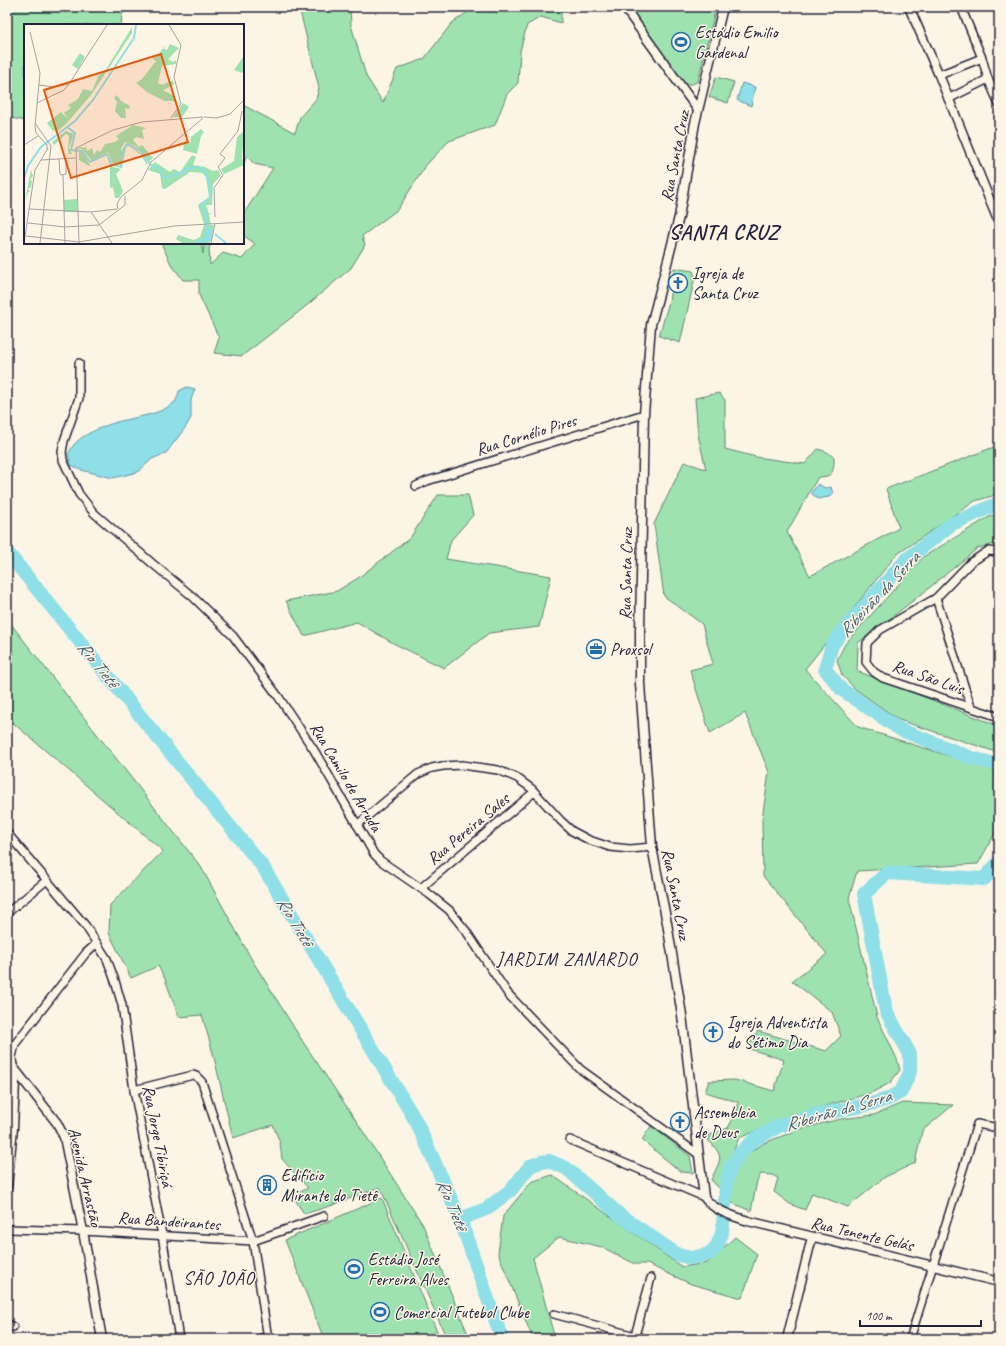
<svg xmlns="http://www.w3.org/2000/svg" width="1006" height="1346" font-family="Caveat,sans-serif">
<rect width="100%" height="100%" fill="#fcf5e5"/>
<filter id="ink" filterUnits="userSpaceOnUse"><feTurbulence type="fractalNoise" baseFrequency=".025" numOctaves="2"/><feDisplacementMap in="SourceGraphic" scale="8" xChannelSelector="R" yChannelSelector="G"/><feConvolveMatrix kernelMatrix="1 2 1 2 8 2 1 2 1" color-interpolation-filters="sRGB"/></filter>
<g filter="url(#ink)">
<g fill="#9ee3af" stroke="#608275">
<polygon points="7,7 126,7 122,15 121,25 25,25 25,121 7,117 7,82 12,65 7,58"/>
<polygon points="299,7 350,7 351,25 366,76 383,103 397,69 424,59 452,23 475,7 494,7 497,14 504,7 561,7 561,23 541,17 527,25 520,51 518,83 507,94 495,125 449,141 427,164 397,210 362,236 365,245 351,268 305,307 242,356 214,353 219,338 199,295 199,280 183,280 171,264 161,243 201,243 203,254 204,243 212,243 209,248 210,265 223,253 242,259 255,244 243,235 243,215 273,168 254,164 247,156 243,165 243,105 295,133 300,117 316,99 319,88"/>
<path d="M 629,7 L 716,7 L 698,81 C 692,85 690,85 683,82 Z"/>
<polygon points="716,77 734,82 728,103 709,97"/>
<polygon points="674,268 693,271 695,277 680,343 659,336 669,302"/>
<path d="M 719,393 L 725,400 L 725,449 L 756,457 L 805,464 L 818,449 L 827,452 L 834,457 C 834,472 833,477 818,477 L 787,532 L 810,576 L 899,528 L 886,489 L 999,445 L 999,494 L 975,501 L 896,555 L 805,669 L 858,727 L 999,772 L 999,826 L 978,864 L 857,871 L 849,898 L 877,1017 L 897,1059 L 900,1070 L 890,1083 L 871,1093 L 800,1113 L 739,1138 L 725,1170 L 721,1190 L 711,1180 C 720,1159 726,1158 708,1140 L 710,1135 L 728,1128 L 738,1109 L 738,1102 L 705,1092 L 709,1081 L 735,1080 L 774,1091 L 784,1060 L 747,1048 L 758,1031 L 826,1051 L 841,1036 L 832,1012 L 792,981 L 827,954 L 763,876 L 762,819 L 769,772 L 745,713 L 710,733 L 690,670 L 713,664 L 702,624 L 664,596 L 654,524 L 684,462 L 706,469 L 698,435 L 695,398 Z"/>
<polygon points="438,495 468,495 473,515 451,540 446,559 551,576 539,627 489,633 444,668 393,643 357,622 304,636 286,601 337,591 358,578 410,538"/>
<polygon points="999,514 999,543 978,548 923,593 858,643 857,671 999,726 999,753 899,720 855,689 842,675 837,660 845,644 923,557 989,517"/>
<polygon points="7,619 201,867 252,960 303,1042 355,1119 423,1225 470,1339 447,1339 380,1187 330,1206 304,1214 293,1196 308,1188 282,1159 280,1143 273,1125 233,1138 213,1053 202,1015 179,1017 165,979 158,966 131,978 109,933 110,905 163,851 12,722 7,698"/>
<polygon points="902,1103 953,1105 922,1131 915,1163 885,1177 848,1207 812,1193 805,1210 790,1204 774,1192 778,1178 772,1175 761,1174 757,1181 751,1211 730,1202 734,1171 746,1155 764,1143 803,1128 841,1119 874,1115"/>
<polygon points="651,1126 690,1156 693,1173 681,1172 642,1140"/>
<polygon points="552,1175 682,1267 707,1263 735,1237 757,1254 742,1298 691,1284 647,1264 635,1264 602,1247 559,1237 533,1258 553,1332 558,1339 533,1339 498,1253 503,1216 531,1182"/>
<polygon points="382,1198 440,1339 324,1339 285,1240"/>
</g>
<g fill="#8edfe8" stroke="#6393a3">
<polygon points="742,83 755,87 751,106 737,100"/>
<path d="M 187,387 L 195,389 L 191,400 L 191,418 L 185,428 L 166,453 L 152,459 L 138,472 L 113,478 L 81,470 L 71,465 L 68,454 C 69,452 71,449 73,446 C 81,434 110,423 125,420 C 141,416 161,414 174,403 C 177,400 178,395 179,391 Z"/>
<polygon points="818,484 825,488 831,487 833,494 829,497 818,499 811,493"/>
</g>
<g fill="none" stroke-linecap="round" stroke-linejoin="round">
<g stroke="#8edfe8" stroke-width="14">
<polyline points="999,503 952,524 906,560 845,628 832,645 825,669 841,689 901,730 972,758 999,765"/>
<polyline points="7,552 263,867 417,1123 460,1219 502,1339"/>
<polyline points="460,1219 486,1209 511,1190 530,1166 541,1162 549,1161 566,1168 621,1216 678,1255 691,1258 709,1254 717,1246 722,1233 725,1204 726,1184 730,1169 739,1154 755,1139 779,1126 819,1114 867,1105 888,1099 901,1092 910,1072 910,1054 886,1011 864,894 887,873 984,879 999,862"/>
</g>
<defs>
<g id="minor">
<polyline points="961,7 982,58 988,79 999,104"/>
<polyline points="939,75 982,58"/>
<polyline points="948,99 988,79"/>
<polyline points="79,363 79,398 64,441 62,452 63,460 79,494 94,513 153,564 192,596 233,636 278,696 314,750 374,854 381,861 429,894 449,910 466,931 508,994 580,1069 698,1154"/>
<polyline points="416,486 427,481 644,414"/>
<polyline points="999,552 988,551 970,563 936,598 880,630 867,643 866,662 874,672 883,678 999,717"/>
<polyline points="936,598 971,707"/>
<polyline points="357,825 418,774 432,768 443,766 462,765 498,770 517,778 532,789 561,821 572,831 589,840 610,847 630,849 652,847"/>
<polyline points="7,833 85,925 107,959 115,981 122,1005 134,1090 162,1235 179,1339"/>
<polyline points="421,888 534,792"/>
<polyline points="7,913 47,880"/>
<polyline points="13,1067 12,1057 15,1044 86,953 97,943"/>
<polyline points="134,1090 193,1075 196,1076 202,1082 253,1241 268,1339"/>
<polyline points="7,1096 15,1097"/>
<polyline points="570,1140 704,1197"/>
<polyline points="7,1229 83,1231 253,1241 324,1216"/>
<polyline points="554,1314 646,1339"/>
<polyline points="7,1324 13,1327"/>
<polyline points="259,1339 268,1336"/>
<polyline points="634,1339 651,1278"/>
<polyline points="910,1339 977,1124 999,1128"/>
</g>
<g id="tertiary">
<polyline points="624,7 698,110"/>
<path d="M 723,7 L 695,123 L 679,217 L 651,325 L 644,414 L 640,631 L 640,684 L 652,847 L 667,923 L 682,1015 L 704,1197 C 714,1211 733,1216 748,1221 L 999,1282"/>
<polyline points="909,7 939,75 999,223"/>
<polyline points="7,1060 13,1067 15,1082 13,1128 7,1187"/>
<polyline points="13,1067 57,1123 64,1137 83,1231 102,1339"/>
<polyline points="787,1339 812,1237"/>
</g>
</defs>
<use href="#minor" stroke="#22223b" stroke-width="10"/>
<use href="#tertiary" stroke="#22223b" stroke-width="11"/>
<use href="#minor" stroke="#fcf5e5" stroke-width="7"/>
<use href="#tertiary" stroke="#fcf5e5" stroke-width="8"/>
</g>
</g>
<defs>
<symbol id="stadium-ring" viewBox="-11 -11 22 22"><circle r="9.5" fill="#fcf5e5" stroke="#1f6fb2" stroke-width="1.5"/><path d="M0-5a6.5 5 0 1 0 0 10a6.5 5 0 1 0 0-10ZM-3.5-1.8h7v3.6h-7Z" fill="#1f6fb2"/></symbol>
<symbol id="church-ring" viewBox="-11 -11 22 22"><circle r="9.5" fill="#fcf5e5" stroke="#1f6fb2" stroke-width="1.5"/><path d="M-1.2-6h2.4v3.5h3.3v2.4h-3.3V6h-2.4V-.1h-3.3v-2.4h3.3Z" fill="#1f6fb2"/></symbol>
<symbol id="office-ring" viewBox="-11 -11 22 22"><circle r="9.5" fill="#fcf5e5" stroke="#1f6fb2" stroke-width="1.5"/><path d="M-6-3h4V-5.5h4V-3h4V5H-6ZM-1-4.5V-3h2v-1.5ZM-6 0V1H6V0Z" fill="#1f6fb2"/></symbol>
<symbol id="building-ring" viewBox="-11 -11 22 22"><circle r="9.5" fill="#fcf5e5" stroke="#1f6fb2" stroke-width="1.5"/><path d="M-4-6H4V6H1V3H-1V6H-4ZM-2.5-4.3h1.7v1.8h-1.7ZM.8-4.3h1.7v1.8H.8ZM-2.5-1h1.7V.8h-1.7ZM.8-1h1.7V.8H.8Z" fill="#1f6fb2"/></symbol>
</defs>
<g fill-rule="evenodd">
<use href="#stadium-ring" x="670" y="31" width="22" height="22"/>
<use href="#church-ring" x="667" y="272" width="22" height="22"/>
<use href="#office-ring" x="585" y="638" width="22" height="22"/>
<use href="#church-ring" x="702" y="1021" width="22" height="22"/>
<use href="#church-ring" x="669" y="1111" width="22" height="22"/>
<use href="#building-ring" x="256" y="1174" width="22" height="22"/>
<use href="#stadium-ring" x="343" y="1258" width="22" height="22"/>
<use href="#stadium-ring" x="369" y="1301" width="22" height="22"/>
</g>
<g text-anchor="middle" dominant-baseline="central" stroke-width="3" stroke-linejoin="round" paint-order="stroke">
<g font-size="17" fill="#22223b" stroke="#fcf5e5" text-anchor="start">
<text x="695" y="32">Estádio Emilio<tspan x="695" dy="20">Gardenal</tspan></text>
<text x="692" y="273">Igreja de<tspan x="692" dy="20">Santa Cruz</tspan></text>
<text x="610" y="649">Proxsol</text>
<text x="727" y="1022">Igreja Adventista<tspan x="727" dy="20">do Sétimo Dia</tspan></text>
<text x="694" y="1112">Assembleia<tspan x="694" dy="20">de Deus</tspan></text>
<text x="281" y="1175">Edifício<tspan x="281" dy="20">Mirante do Tietê</tspan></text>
<text x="368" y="1259">Estádio José<tspan x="368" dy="20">Ferreira Alves</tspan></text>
<text x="394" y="1312">Comercial Futebol Clube</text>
</g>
<g font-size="17" fill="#22223b" stroke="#fcf5e5">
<text transform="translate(675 156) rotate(-79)">Rua Santa Cruz</text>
<text transform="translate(526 435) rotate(-17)">Rua Cornélio Pires</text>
<text transform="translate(626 574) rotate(-89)">Rua Santa Cruz</text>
<text transform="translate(928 677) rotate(19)">Rua São Luis</text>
<text transform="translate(346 777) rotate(59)">Rua Camilo de Arruda</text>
<text transform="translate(468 829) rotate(-40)">Rua Pereira Sales</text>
<text transform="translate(676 894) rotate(79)">Rua Santa Cruz</text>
<text transform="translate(158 1136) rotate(79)">Rua Jorge Tibiriçá</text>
<text transform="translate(85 1177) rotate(77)">Avenida Arrastão</text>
<text transform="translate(169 1221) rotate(4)">Rua Bandeirantes</text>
<text transform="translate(862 1234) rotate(13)">Rua Tenente Gelás</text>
</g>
<g font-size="18" font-style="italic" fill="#425b6f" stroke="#fcf5e5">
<text transform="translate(879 594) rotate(-47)">Ribeirão da Serra</text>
<text transform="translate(98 664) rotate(51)">Rio Tietê</text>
<text transform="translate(295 921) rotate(59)">Rio Tietê</text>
<text transform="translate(838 1110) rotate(-16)">Ribeirão da Serra</text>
<text transform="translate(452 1204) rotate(67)">Rio Tietê</text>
</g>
<g font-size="18" letter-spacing="1" fill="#22223b" stroke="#fcf5e5">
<text x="567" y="959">JARDIM ZANARDO</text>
<text x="219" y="1278">SÃO JOÃO</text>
</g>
<g font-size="21" font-weight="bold" letter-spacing="1" fill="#22223b" stroke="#fcf5e5">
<text x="724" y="232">SANTA CRUZ</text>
</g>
</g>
<g transform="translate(24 24)">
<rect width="220" height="220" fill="#fcf5e5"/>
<path d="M 108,3 L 108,9 L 67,71 L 42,100 L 31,109 L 31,106 L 29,107 L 23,99 L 37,88 L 44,95 L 40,89 L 47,84 L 44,81 L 54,75 L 59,65 L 68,67 L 75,51 L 81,47 ZM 146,20 L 155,24 L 144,35 L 149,38 L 152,36 L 152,40 L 138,42 L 134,59 L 138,61 L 149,56 L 150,61 L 139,66 L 150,72 L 155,82 L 149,77 L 140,77 L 123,68 L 112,59 L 118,55 L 132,37 L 127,33 L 132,33 L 141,22 L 140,25 L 143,26 ZM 56,29 L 61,33 L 54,45 L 48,41 ZM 219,33 L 220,46 L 218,49 L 210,46 ZM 93,71 L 97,77 L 106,82 L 105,85 L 101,84 L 102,94 L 97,94 L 91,87 L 93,78 L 90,74 ZM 159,79 L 165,83 L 158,93 L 149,93 ZM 109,101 L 122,104 L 118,106 L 120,115 L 112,113 L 109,116 L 115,123 L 118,121 L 129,134 L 125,137 L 113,123 L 101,118 L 97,125 L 97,141 L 88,139 L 84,128 L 68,137 L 58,125 L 53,125 L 57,123 L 61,124 L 62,121 L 63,127 L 68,124 L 70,131 L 73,126 L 76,128 L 81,120 L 91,118 L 95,115 L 92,112 ZM 177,105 L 180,108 L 177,112 L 173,130 L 159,126 L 160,119 L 167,118 L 167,113 ZM 42,107 L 50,110 L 45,124 L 48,130 L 44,130 L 45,112 L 42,110 L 30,121 L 28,118 ZM 220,107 L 218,134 L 220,141 L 200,150 L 197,145 L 210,137 L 213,113 ZM 102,121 L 119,130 L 124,139 L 123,141 L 116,130 L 104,122 L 102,123 L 98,144 L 99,128 ZM 52,126 L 58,127 L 67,143 L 55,136 L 55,128 ZM 168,131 L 172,133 L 169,141 L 181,143 L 189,147 L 194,146 L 197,151 L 189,160 L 188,181 L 182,181 L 185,190 L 189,188 L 185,191 L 187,200 L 180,200 L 174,181 L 185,173 L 182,153 L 178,149 L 166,148 L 141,165 L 138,164 L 136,150 L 124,146 L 131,138 L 146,148 L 150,145 L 156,148 ZM 86,142 L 97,145 L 92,150 L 99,167 L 95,174 L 91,174 L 89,163 L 86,164 ZM 7,146 L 9,152 L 6,156 L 8,157 L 7,164 L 4,164 L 6,168 L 4,168 L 1,176 ZM 53,175 L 53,188 L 40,188 L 40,176 ZM 180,201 L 190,201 L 186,219 L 158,219 L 152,215 L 154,211 L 170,216 L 176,213 Z" fill="#9ee3af"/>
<path d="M 181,202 L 189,206 L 187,217 L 169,219 L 181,213 Z" fill="#8edfe8"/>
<path fill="none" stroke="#8edfe8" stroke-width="2" d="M 43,103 L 51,109 L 47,126 L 58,127 L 66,138 L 83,130 L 87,140 L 97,143 L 98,128 L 103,120 L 117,127 L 127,141 L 137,145 L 139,154 L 159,149 L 161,145 L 174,143 L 180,146 L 186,161 L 186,175 L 177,180 L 182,189 L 182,202M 0,154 L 4,142 L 17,123 L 51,97 L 69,76 L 110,14 L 112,1M 191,210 L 202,219"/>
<path fill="none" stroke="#a5a1a1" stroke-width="1" d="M 145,1 L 157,21 L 150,53 L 157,80 L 147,94M 6,8 L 16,49 L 11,102 L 12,109 L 23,121 L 23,125M 15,61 L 30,63 L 45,60 L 83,1M 13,79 L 40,66 L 45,60M 180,93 L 193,94 L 206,90 L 220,76M 11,99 L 27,122 L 16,219M 0,121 L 14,112M 35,135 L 36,150 L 38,151 L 42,150 L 42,135M 17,136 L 51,134M 39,151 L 41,219M 5,185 L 67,188 L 88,219M 94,185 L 93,180 L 97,173 L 118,156 L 127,138 L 179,94M 67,188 L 93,185M 191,193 L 190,164 L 199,151 L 194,143 L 201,134 L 196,130 L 214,107 L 218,87M 4,199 L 41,203 L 75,201M 75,201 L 101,181 L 101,172M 2,212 L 55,218 L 84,213M 84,213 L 150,202 L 220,198M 0,219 L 11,146 L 24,124M 55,219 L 52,124 L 89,106 L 118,98 L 179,93M 187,219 L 191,200"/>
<path fill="#e8590c" fill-opacity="0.15" stroke="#e8590c" stroke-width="2" d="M 137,30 L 164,118 L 47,154 L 20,66 Z"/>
<rect width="220" height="220" fill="none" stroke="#22223b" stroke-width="2"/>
</g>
<rect width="1006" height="1346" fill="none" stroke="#fcf5e5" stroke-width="24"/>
<rect x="12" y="12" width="982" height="1322" fill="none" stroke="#22223b" stroke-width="1.5" filter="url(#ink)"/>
<path d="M860 1320v6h121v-6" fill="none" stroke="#22223b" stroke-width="2"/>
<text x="866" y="1320" font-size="12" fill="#22223b" stroke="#fcf5e5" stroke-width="3" paint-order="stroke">100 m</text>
</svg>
